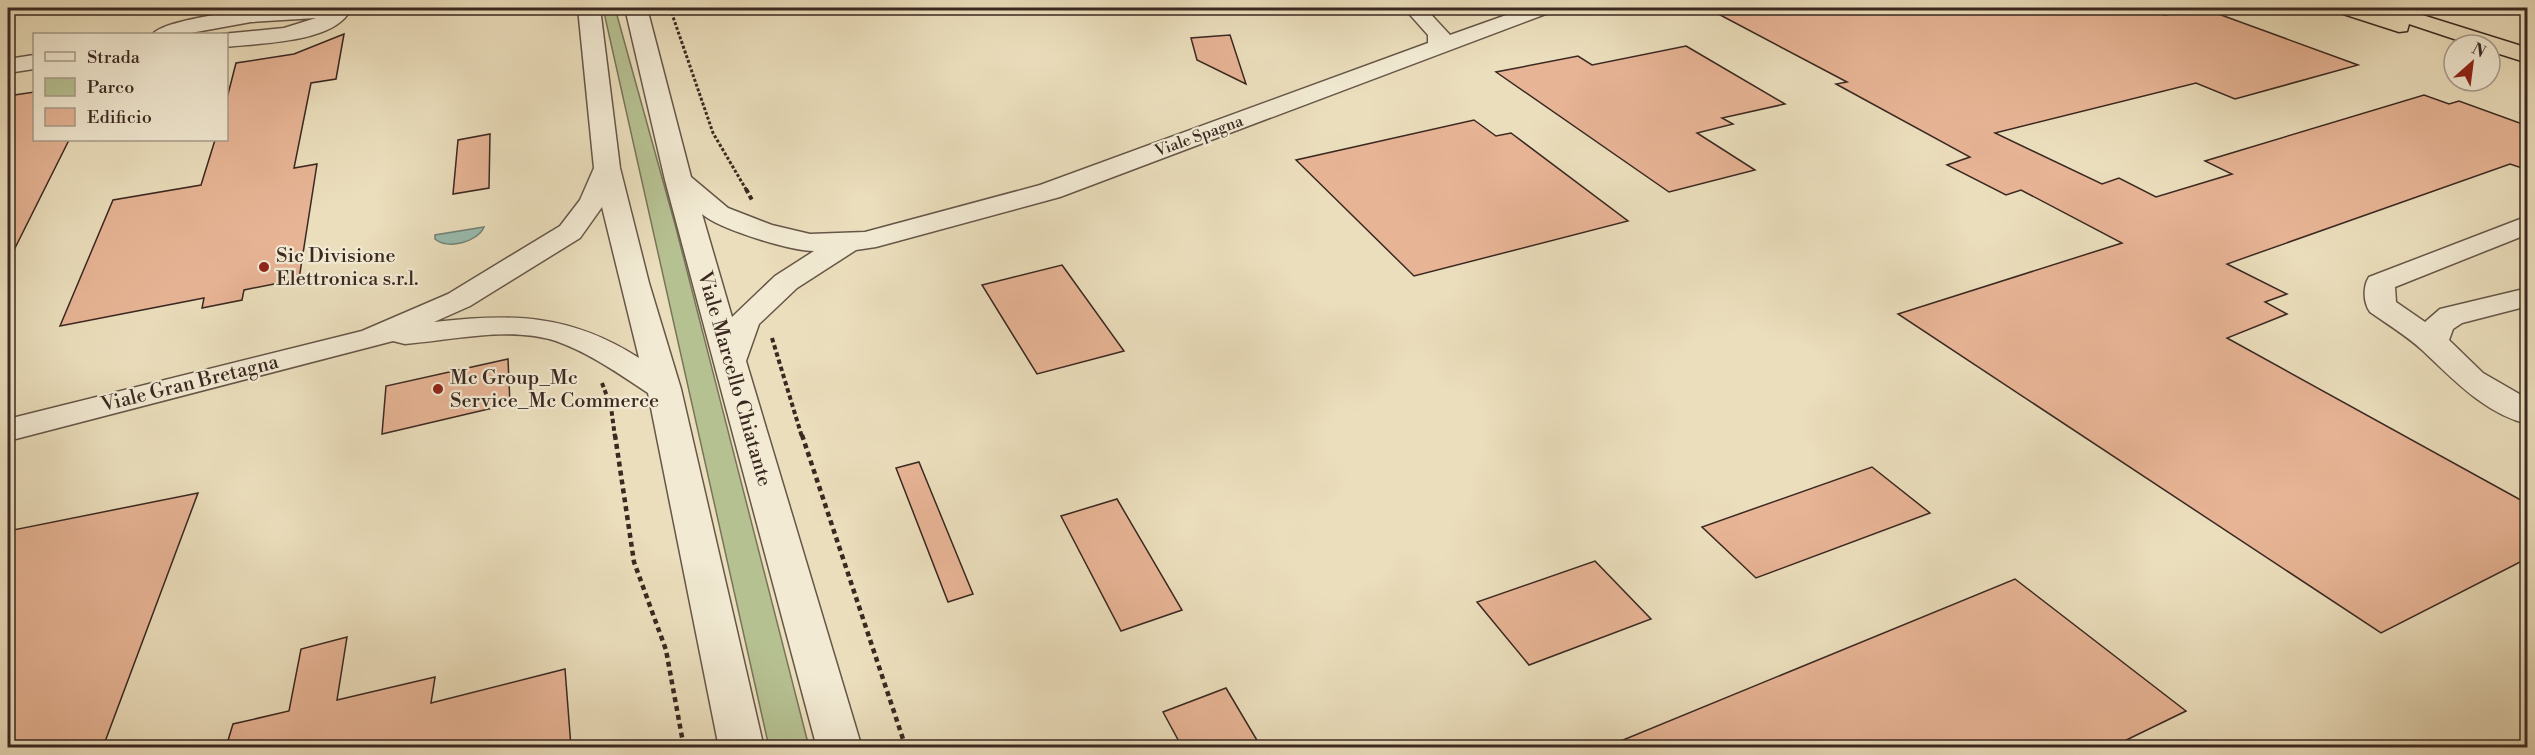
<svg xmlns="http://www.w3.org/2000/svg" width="2535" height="755" font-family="'Libre Bodoni',serif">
<rect width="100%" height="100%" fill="#ebdebc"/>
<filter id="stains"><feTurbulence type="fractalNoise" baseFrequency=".00333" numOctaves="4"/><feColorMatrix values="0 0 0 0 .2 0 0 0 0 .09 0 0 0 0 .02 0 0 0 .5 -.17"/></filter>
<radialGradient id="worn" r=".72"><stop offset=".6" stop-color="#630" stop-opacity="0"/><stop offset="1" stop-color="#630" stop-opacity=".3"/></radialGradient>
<polygon fill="#b6c192" stroke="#78745a" stroke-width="1.5" points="603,8 615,8 676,228 809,747 769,747"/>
<path fill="#98bcae" stroke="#728176" stroke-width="1.5" d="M 484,227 C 478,242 447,250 435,239 L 435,235 Z"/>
<g fill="#e7b495" stroke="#3a2821" stroke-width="1.5">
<polygon points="1707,8 2145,8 2165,15 2202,8 2358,65 2235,99 2196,83 1995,133 2102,184 2119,178 2156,197 2232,174 2205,161 2424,95 2449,104 2459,101 2528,126 2528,170 2510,164 2227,264 2287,294 2265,302 2287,314 2227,338 2528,504 2528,558 2381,633 1898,314 2122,243 2021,190 2006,195 1947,165 1970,157 1836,84 1847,82"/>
<polygon points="344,34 336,79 311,83 294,168 317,164 299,279 244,290 242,300 202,308 204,298 60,326 113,200 201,185 215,140 226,140 226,102 236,63 294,54"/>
<polygon points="1230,35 1246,84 1197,60 1191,38"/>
<polygon points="1686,46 1785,104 1722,118 1733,124 1697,133 1755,170 1669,192 1496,72 1578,56 1592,65"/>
<polygon points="34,92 34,140 69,140 8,262 8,96"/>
<polygon points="1474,120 1496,136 1511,133 1628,221 1414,276 1296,160"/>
<polygon points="490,134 489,188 453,194 458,140"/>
<polygon points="1062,265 1124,351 1037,374 982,285"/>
<polygon points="508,359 510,404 382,434 386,386"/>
<polygon points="919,462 973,594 948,602 896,468"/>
<polygon points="1872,467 1930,513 1756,578 1702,527"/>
<polygon points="198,493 103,747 8,747 8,531"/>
<polygon points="1117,499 1182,610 1121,631 1061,516"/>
<polygon points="1595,561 1651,619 1529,665 1477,602"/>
<polygon points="2015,579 2186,711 2112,747 1606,747"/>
<polygon points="347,637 337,700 435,677 431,703 565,669 571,747 226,747 233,724 289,711 301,649"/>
<polygon points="1226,688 1261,747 1182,747 1163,712"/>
</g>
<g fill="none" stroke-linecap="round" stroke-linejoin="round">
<defs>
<g id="minor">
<path d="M 264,8 L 336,8 L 345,9 L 348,14 C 328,43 259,43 226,47 L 226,34 L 222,34 L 284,28 L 316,18 L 251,22 L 185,34 L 153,34 C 163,20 245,10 264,8 Z"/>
<path d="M 578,8 L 600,8 L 620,168 L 649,283 L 681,389 L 764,748 L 719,748 L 648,393 C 619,374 590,353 556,341 C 509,326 453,340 405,344 L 393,341 L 8,441 L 8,419 L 362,331 L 448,294 L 560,226 L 580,200 L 594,168 ZM 602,207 L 639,358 C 570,314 513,313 434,322 L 470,306 L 580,238 Z"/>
<path d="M 625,8 L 647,8 L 691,177 L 728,208 L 772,225 L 810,234 L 865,232 L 1040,185 L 1428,43 L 1428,35 L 1404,8 L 1425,8 L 1450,35 L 1526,8 L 1555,8 L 1551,12 L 1060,197 L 876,247 L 856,250 L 797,288 L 759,324 L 746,361 L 862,748 L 817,748 L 665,180 ZM 702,214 C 719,229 790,251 814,251 L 775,276 L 732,317 Z"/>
<polygon points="34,55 34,69 8,73 8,59"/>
<path d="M 2528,216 L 2528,234 L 2395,287 L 2396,302 L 2425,322 L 2440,309 L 2528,288 L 2528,306 L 2462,323 L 2453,329 L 2449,340 L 2483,373 L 2528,399 L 2528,424 C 2485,414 2453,379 2422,350 C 2407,336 2387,324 2370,312 C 2363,302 2363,286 2369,277 Z"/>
</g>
<polygon id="highway" points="2333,8 2400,8 2528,48 2528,63 2490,51 2490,45 2472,45 2409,24 2407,31 2399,32 2337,12"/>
</defs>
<use href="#minor" stroke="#665648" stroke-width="3"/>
<use href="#highway" stroke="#3a2821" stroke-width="3"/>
<polyline stroke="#3a2821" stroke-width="3" stroke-dasharray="3 2" stroke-linecap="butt" points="670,8 713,133 747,191"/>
<g stroke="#3a2821" stroke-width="4" stroke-dasharray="4.5 3" stroke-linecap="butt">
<polyline points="746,189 752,200"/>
<polyline points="772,338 802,437"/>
<polyline points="602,383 611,407 615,437"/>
</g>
<g stroke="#3a2821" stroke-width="4.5" stroke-dasharray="5 4" stroke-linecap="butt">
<polyline points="615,435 634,562 666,650 684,748"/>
<polyline points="802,435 906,748"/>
</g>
<use href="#minor" fill="#f2ead3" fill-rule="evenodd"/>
<use href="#highway" fill="#ebdebc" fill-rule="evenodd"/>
</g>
<g fill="#8f2418" stroke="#f2ead3" stroke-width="2">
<circle cx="264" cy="267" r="6"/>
<circle cx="438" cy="389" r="6"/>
</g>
<g text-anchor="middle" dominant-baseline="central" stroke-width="4.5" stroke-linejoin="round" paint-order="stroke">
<g font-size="16" fill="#3a2821" stroke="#f2ead3">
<text transform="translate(1199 136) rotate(-20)">Viale Spagna</text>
</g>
<g font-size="20" fill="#3a2821" stroke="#f2ead3" text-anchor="start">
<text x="276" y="256">Sic Divisione<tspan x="276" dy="23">Elettronica s.r.l.</tspan></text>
<text x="450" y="378">Mc Group_Mc<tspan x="450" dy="23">Service_Mc Commerce</tspan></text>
</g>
<g font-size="20" fill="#3a2821" stroke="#f2ead3">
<text transform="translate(734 379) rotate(74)">Viale Marcello Chiatante</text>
<text transform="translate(190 384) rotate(-14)">Viale Gran Bretagna</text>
</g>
</g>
<rect width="2535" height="755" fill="none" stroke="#ebdebc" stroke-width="30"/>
<rect x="9" y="9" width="2517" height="737" fill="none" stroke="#3a2821" stroke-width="3"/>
<rect x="15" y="15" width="2505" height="725" fill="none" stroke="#3a2821" stroke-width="1.5"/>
<rect x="33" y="33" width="195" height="108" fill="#f2ead3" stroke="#a89c8c" stroke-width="1.5"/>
<rect x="45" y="52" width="30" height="9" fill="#f2ead3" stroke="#a89c8c" stroke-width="1.5"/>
<text x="87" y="63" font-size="18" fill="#3a2821">Strada</text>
<rect x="45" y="78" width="30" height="18" fill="#b6c192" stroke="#a89c8c" stroke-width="1.5"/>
<text x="87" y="93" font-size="18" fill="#3a2821">Parco</text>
<rect x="45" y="108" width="30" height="18" fill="#e7b495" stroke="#a89c8c" stroke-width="1.5"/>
<text x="87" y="123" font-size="18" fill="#3a2821">Edificio</text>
<g transform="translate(2472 63) rotate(28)"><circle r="28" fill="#f2ead3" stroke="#a89c8c" stroke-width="1.5"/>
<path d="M0-4.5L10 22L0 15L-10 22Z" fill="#8f2418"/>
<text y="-9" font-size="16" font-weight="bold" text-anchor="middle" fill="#3a2821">N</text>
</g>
<rect width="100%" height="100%" filter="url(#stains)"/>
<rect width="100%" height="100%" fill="url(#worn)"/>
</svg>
